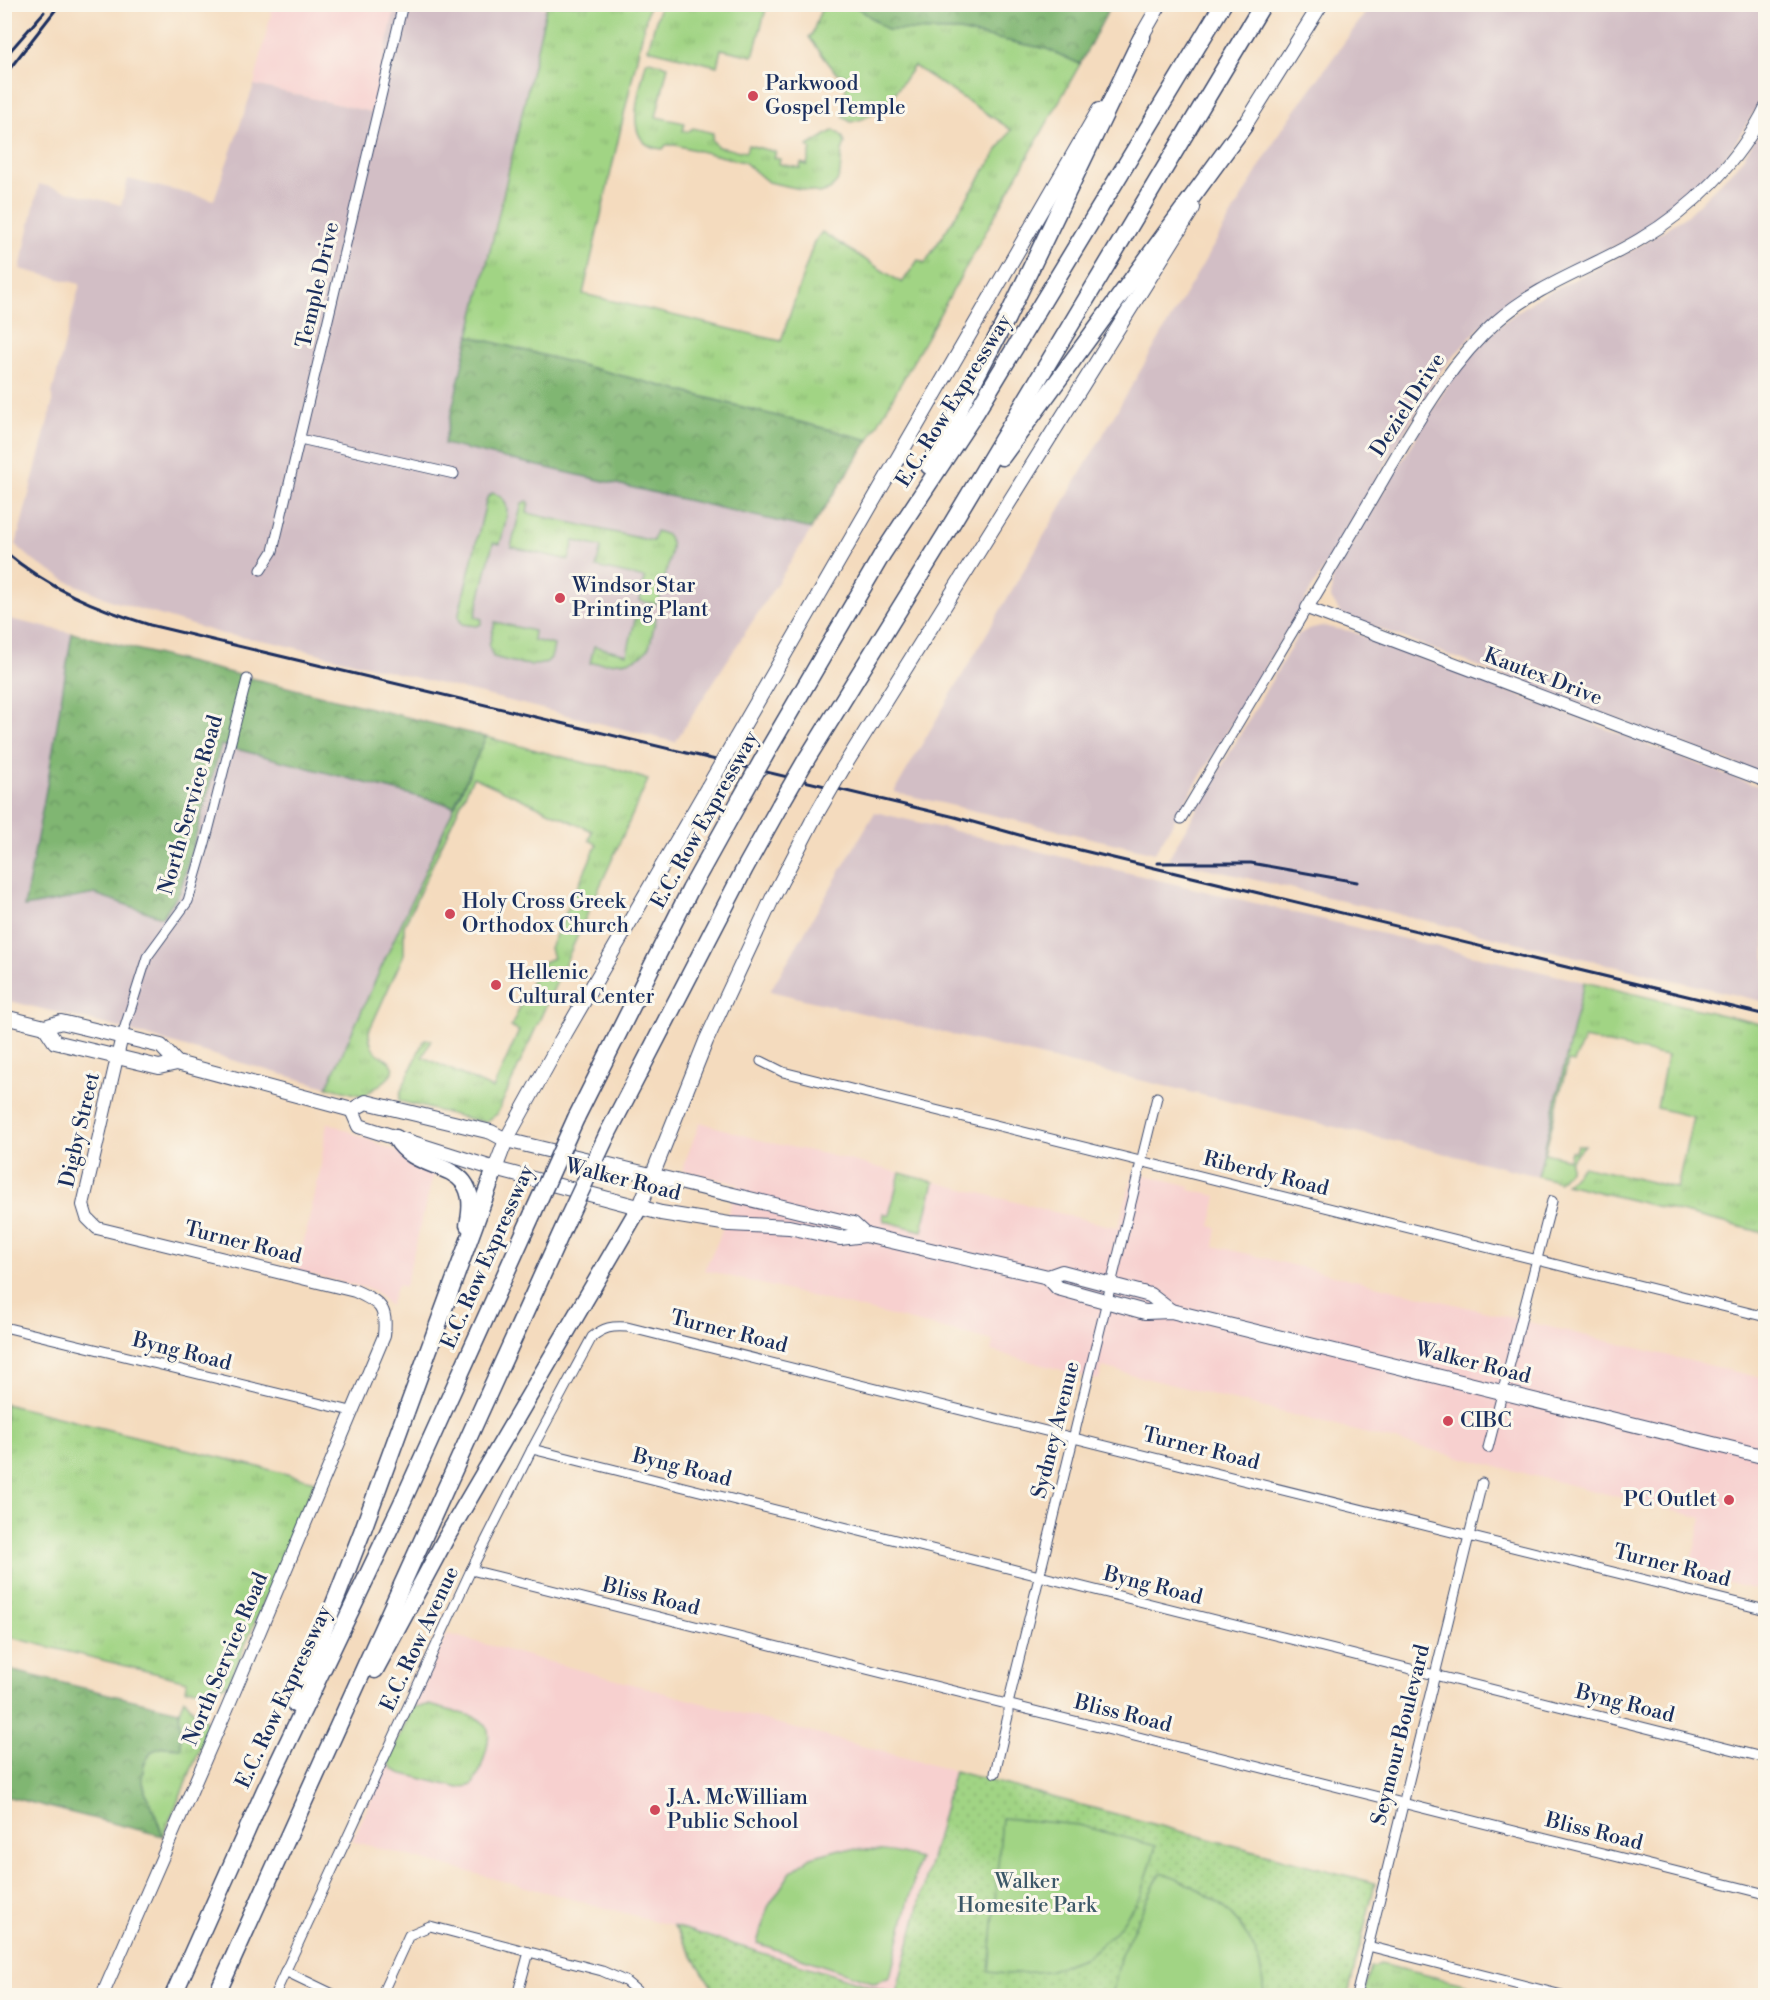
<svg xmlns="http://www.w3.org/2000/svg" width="1770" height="2000" font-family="'Libre Bodoni',serif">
<defs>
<pattern id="grass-tufts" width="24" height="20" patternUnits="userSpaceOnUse" patternTransform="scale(1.5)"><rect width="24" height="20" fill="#a1d484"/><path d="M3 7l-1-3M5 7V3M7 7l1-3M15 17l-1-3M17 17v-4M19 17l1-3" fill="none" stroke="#8ab674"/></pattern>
<pattern id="forest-crowns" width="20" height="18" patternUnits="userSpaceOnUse" patternTransform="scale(1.5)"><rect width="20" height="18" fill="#80b672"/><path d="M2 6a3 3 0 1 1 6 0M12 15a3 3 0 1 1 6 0" fill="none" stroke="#689461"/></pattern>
<pattern id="park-dots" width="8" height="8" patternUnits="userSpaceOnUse" patternTransform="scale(1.5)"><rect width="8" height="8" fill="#a1d484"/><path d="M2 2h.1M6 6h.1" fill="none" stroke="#8ab674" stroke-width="1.8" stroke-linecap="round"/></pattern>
</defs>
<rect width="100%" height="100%" fill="#fbf7ec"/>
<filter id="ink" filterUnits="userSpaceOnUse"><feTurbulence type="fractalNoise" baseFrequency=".0167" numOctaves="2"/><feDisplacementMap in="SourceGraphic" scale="12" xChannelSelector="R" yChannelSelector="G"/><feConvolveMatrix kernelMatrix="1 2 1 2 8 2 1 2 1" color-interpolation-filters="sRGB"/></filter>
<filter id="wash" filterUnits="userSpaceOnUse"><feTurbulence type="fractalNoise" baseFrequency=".008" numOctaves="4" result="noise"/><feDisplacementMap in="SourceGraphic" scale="24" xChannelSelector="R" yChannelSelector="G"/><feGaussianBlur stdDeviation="1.35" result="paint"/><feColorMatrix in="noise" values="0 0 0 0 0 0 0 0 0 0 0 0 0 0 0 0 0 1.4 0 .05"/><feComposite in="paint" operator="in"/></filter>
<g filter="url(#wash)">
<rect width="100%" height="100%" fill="#f4dbbe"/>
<g fill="#f7d0cf">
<polygon points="273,5 396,5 371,112 254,85"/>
<polygon points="327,1122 435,1168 405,1287 397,1285 390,1306 373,1290 297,1271 320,1171"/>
<polygon points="700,1122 766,1142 825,1154 1118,1228 1134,1172 1190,1186 1189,1190 1217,1196 1211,1226 1217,1228 1214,1246 1765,1379 1765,1592 1688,1573 1702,1518 1102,1367 1099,1380 991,1351 993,1341 704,1270 718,1241 738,1184 682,1170"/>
<polygon points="447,1634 954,1771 897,1994 674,1926 352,1841"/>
</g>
<g fill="#d2bec5">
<polygon points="533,4 546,8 469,336 869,440 675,742 272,642 222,634 113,601 67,581 35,562 16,545 52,405 52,393 80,284 20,269 39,184 121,205 128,179 214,200 254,85 371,112 396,5"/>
<polygon points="1371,5 1765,5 1765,86 1760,102 1733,147 1700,186 1662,219 1631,238 1540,283 1509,303 1481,326 1442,369 1155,853 894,792 1280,132"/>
<polygon points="1765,123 1765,775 1341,614 1331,598 1332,577 1453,376 1475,349 1505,321 1537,298 1635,249 1686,216 1739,164"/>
<polygon points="5,618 72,633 49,774 24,907 95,894 162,916 180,892 221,745 454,806 327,1087 108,1025 5,1000"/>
<polygon points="1321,626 1350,631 1751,784 1765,787 1765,1002 1168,859 1298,635 1308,629"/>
<polygon points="875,812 1584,982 1538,1176 770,991"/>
</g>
<g fill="url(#grass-tufts)" stroke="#5e8271" stroke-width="1.5">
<path d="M 547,5 L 649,5 L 583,294 L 781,341 L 814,242 L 822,232 L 902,283 L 918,260 L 925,263 L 1011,130 L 1003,124 L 914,66 L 888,103 C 878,112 864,120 851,122 L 843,117 L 847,76 L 836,73 L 809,37 L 812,34 L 822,7 L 817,5 L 854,5 L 888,30 L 959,31 L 1047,49 L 1080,64 L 869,440 L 469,336 L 495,230 Z"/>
<polygon points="660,5 764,5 766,9 753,56 721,49 717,66 648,49"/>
<path d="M 649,61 L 668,66 L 656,117 L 685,123 L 683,131 L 687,132 L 693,128 L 713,133 L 712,140 L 718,147 L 746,152 L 748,145 L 776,152 L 774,158 L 780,159 L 779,164 L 800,168 L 801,163 L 807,165 L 811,149 L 808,146 L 834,130 L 842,136 L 845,143 L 842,151 L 840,173 L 837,182 L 830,190 L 819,193 L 768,182 L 744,162 L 675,145 L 666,145 L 663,149 C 619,147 640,89 646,63 Z"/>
<path d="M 492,493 C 517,499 504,526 500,544 L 493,543 L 475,617 L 482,619 L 481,624 L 477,626 L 462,624 L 459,619 L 459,613 L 487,498 Z"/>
<path d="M 527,501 L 529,502 L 527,513 L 653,541 L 656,531 C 662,533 669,534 671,542 C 673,552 662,588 659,600 L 656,604 L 640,601 L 645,578 L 596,567 L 601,547 L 574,541 L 569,560 L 511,547 L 522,503 Z"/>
<path d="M 637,611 L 651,614 L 656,618 C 653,627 652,639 649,647 C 640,666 607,662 590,663 L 594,646 L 627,654 Z"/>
<path d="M 495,622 L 534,631 L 533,640 L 554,645 C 553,649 553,655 550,659 C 540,672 507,660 493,657 L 489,646 Z"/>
<path d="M 486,737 L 589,764 L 611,767 L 648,780 L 497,1114 L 487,1121 L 478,1121 L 399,1101 L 401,1091 L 423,1042 L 426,1039 L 431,1040 L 423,1057 L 493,1089 L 519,1031 L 511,1027 L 539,964 L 553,958 L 550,948 L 597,844 L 589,840 L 592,831 L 473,777 L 404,926 L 404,954 L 369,1031 C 369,1039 371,1048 377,1053 C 386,1060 402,1065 388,1078 C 381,1085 371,1090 364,1096 L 327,1087 Z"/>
<polygon points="1584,982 1765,1025 1765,1233 1566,1184 1583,1166 1677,1188 1693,1117 1657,1108 1667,1056 1584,1039 1574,1062 1568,1061 1545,1153 1569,1159 1571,1151 1575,1152 1577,1145 1585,1145 1570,1161 1570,1169 1559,1182 1538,1176"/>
<polygon points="900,1173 934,1182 922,1231 884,1221 883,1213 889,1215"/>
<path d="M 5,1404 L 315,1481 L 229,1683 C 216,1690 200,1688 185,1689 L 187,1681 L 5,1636 L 5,1597 L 12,1568 L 4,1566 Z"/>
<polygon points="184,1699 197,1715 203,1717 208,1725 206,1735 163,1836 152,1806 146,1795 142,1778 144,1764 152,1751 163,1747 181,1747 179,1711"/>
<path d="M 429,1705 L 475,1717 C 481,1720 486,1724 488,1730 C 491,1742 480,1775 472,1785 L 459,1788 L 400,1773 L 393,1769 L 388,1762 L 413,1707 Z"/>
<polygon points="1380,1964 1468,1985 1465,1995 1364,1995 1371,1966 1374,1967"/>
</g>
<g fill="url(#forest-crowns)" stroke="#4e7268" stroke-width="1.5">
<polygon points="854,5 1111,5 1080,64 1047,49 959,31 888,30"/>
<polygon points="469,336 869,440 811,529 444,444"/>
<polygon points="72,633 486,737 454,806 221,745 180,892 162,917 95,894 24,907 49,774"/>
<polygon points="5,1669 179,1711 181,1748 163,1747 152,1751 144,1764 142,1778 146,1795 152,1806 163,1836 5,1796"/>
</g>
<polygon fill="url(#park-dots)" stroke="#5e8271" stroke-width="1.5" points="954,1771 1375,1883 1348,1995 717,1995 674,1926 896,1994"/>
<g fill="#a1d484" stroke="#5e8271" stroke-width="1.5">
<polygon points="1002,1818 1079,1825 1156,1846 1141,1896 1116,1931 1088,1956 1048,1971 1006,1974 989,1972"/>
<path d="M 840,1849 C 867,1849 894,1850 919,1859 L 890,1977 L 875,1983 L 757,1943 L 768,1907 L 791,1872 L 811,1857 Z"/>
<path d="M 1160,1873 C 1203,1886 1243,1915 1258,1959 C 1262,1970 1263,1984 1264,1995 L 1112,1995 L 1121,1955 Z"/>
</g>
</g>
<g filter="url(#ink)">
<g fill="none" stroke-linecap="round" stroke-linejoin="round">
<defs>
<g id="minor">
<polyline points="1757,124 1766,131"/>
<polyline points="300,439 454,474"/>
<polyline points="261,570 273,551 403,4"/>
<polyline points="1181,819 1307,608"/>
<polyline points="122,1036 147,957 188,901 205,843 247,679"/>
<polyline points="761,1061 783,1072 1766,1317"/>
<polyline points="4,1327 351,1411"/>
<polyline points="1488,1448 1552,1201"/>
<polyline points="532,1449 1766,1758"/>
<polyline points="471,1570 1766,1894"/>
<polyline points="995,1773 1008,1716 1008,1704 1157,1097"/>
<polyline points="1368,1946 1566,1996"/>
<polyline points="285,1971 337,1996"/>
<path d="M 274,1996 L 471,1570 L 532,1449 L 592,1337 C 604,1327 612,1326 627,1327 L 1766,1610"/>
<polyline points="381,1996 409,1935 430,1926 602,1971 625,1981 643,1996"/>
<polyline points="517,1996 529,1952"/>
<polyline points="1356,1996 1482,1483"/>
</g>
<g id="tertiary">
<path d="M 1766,107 C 1739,162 1692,209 1639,240 C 1592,268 1539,284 1497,321 C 1452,361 1421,415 1390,467 C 1363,514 1335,561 1307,608 L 1766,781"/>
<path d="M 102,1996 L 227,1709 L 384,1336 C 387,1307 381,1303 355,1291 L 97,1228 L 87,1218 L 83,1205 L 122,1036"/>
</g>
<g id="secondary">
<polyline points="1137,44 1160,4"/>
<polyline points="1240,133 1321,4"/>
<polyline points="735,740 1099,110"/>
<polyline points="843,768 1193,208"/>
<polyline points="4,1017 45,1027 61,1022 161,1046 177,1063"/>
<polyline points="45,1027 55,1042 159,1067 177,1063 352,1110 366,1102 491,1132 506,1140 853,1224 865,1235"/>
<polyline points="352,1110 359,1126 495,1169 661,1213 729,1224 789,1227 840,1238 865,1235 1048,1277 1062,1272 1150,1295 1171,1311"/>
<polyline points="495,1169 506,1140 559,1044 708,787"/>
<polyline points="640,1206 706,1041 772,899 813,820"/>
<polyline points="1048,1277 1058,1288 1145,1312 1171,1311 1766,1457"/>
</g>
<g id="motorway">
<polyline points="1002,457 1244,126"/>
<polyline points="929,466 1007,318 1142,37"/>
<polyline points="768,750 883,553 976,412 1223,4"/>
<polyline points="806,760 945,535 1263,4"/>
<polyline points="576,1118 690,890 741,798"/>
<polyline points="608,1133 745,868 780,805"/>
<path d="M 396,1138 C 418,1178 484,1154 468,1225"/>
<polyline points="375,1670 446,1538 640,1206"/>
<polyline points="295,1704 362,1532 495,1169"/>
<polyline points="173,1996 264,1792 401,1505 533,1213"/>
<polyline points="216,1996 568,1218"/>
</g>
</defs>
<use href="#minor" stroke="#3c496c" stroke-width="11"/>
<use href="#tertiary" stroke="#3c496c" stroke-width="14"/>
<use href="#secondary" stroke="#3c496c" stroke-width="16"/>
<use href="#motorway" stroke="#3c496c" stroke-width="19"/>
<use href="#minor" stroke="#fff" stroke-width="9"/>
<use href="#tertiary" stroke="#fff" stroke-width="12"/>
<use href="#secondary" stroke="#fff" stroke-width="14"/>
<use href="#motorway" stroke="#fff" stroke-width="16"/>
<g stroke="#1b2f5e" stroke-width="3">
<polyline points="4,58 44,12"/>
<polyline points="4,76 60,4"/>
<path d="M 4,551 C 49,589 95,608 150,625 L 955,817 L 1030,838 L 1766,1015"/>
<polyline points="1158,863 1251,863 1357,882"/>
</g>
<defs>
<g id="secondary-bridge">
<polyline points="708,787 735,740"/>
<polyline points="813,820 843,768"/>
</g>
<g id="motorway-bridge">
<polyline points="741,798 768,750"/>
<polyline points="780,805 806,760"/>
<polyline points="533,1213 576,1118"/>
<polyline points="568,1218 608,1133"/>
</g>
</defs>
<use href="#secondary-bridge" stroke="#3c496c" stroke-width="16" stroke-linecap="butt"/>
<use href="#motorway-bridge" stroke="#3c496c" stroke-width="19" stroke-linecap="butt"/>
<use href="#secondary-bridge" stroke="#fff" stroke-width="14"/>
<use href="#motorway-bridge" stroke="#fff" stroke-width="16"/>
</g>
</g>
<g fill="#d1495b" stroke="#fbf7ec" stroke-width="2">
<circle cx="753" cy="96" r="6"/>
<circle cx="560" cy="598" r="6"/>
<circle cx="450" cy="914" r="6"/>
<circle cx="496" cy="985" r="6"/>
<circle cx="1448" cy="1421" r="6"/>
<circle cx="1729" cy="1500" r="6"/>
<circle cx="655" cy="1810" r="6"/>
</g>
<g text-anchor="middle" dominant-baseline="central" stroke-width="6" stroke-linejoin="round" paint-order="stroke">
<g font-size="21" fill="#1b2f5e" stroke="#fbf7ec" text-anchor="start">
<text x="765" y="84">Parkwood<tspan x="765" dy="24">Gospel Temple</tspan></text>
<text x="572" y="586">Windsor Star<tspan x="572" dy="24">Printing Plant</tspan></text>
<text x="462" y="902">Holy Cross Greek<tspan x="462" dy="24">Orthodox Church</tspan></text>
<text x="508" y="973">Hellenic<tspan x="508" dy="24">Cultural Center</tspan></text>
<text x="1460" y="1421">CIBC</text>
<text x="1717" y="1500" text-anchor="end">PC Outlet</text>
<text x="667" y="1798">J.A. McWilliam<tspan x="667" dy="24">Public School</tspan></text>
</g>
<g font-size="21" fill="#1b2f5e" stroke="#fbf7ec">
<text transform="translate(318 285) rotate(-77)">Temple Drive</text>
<text transform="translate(954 401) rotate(-58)">E.C. Row Expressway</text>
<text transform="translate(1408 405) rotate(-57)">Deziel Drive</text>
<text transform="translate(1543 677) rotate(21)">Kautex Drive</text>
<text transform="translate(191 805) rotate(-74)">North Service Road</text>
<text transform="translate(705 820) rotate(-61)">E.C. Row Expressway</text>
<text transform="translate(80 1130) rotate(-77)">Digby Street</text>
<text transform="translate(1266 1174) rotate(14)">Riberdy Road</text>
<text transform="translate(623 1180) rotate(14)">Walker Road</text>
<text transform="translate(243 1243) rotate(14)">Turner Road</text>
<text transform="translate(488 1257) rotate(-66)">E.C. Row Expressway</text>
<text transform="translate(729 1332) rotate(14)">Turner Road</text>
<text transform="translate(182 1352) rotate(14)">Byng Road</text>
<text transform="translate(1473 1363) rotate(14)">Walker Road</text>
<text transform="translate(1056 1430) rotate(-76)">Sydney Avenue</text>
<text transform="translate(1201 1449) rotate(14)">Turner Road</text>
<text transform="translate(682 1468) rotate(14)">Byng Road</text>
<text transform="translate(1672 1566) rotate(14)">Turner Road</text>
<text transform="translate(1153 1586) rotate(14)">Byng Road</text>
<text transform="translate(651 1597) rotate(14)">Bliss Road</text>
<text transform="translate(420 1639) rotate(-65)">E.C. Row Avenue</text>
<text transform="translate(226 1659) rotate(-67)">North Service Road</text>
<text transform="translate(284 1697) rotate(-65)">E.C. Row Expressway</text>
<text transform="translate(1625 1704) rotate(14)">Byng Road</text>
<text transform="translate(1123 1714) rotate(14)">Bliss Road</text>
<text transform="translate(1401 1735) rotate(-76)">Seymour Boulevard</text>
<text transform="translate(1594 1832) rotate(14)">Bliss Road</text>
</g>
<g font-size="21" fill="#3c5868" stroke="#fbf7ec">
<text x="1027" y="1882">Walker<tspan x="1027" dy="24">Homesite Park</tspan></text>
</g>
</g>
<rect width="1770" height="2000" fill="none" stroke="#fbf7ec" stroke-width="24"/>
</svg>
